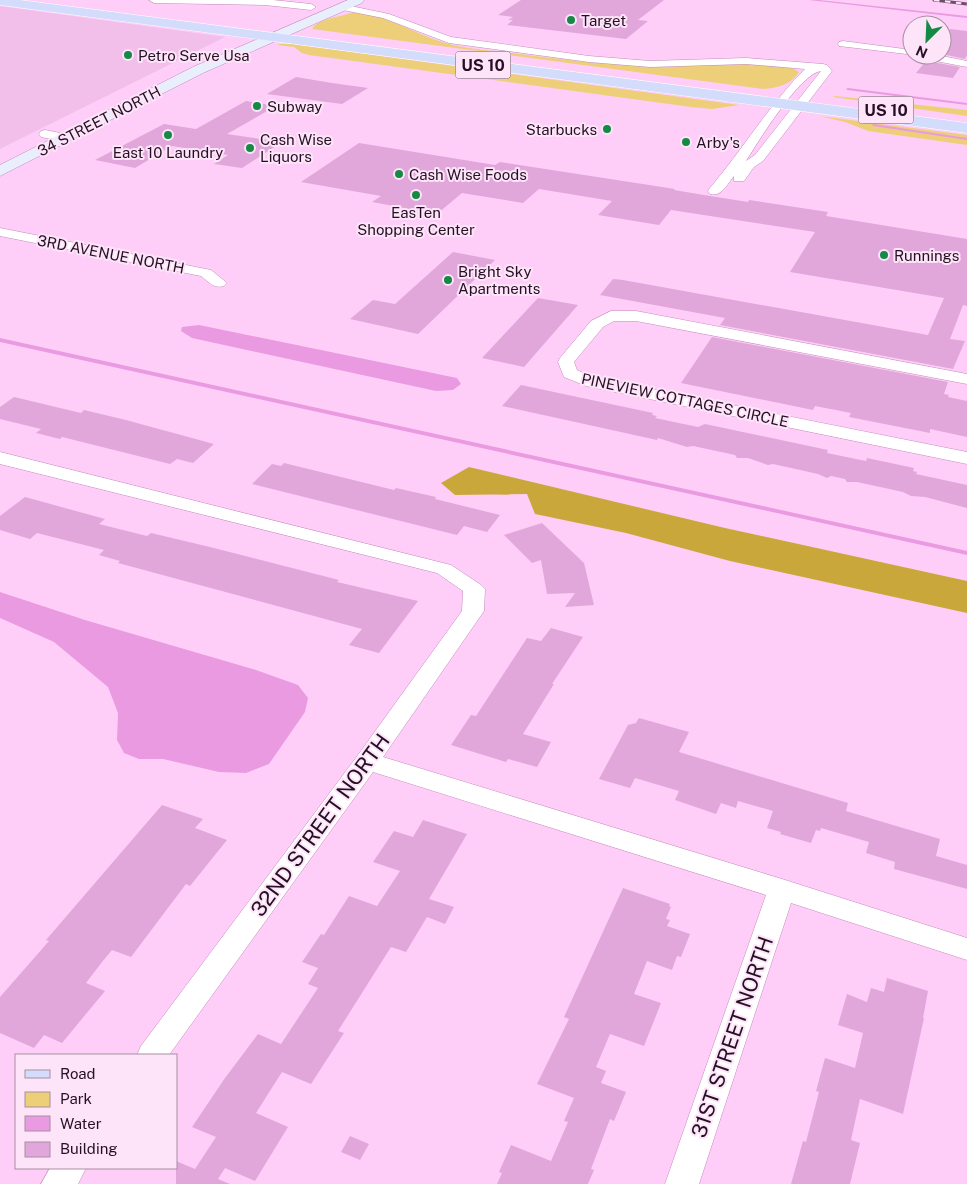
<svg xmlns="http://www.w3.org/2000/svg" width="967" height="1184" font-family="'Public Sans',sans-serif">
<rect width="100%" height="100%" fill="#fecef8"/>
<polygon fill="#f2bfeb" points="0,6 225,37 0,149"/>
<g fill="#edcf79">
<path d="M 353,12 C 389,14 418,37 453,45 C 475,50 498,51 520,54 C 566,60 610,65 656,66 C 686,67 778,55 799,72 C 791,85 777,88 763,89 L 312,29 C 320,17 340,18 353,12 Z"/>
<polygon points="280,44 293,44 739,105 712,109 691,107 309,55 302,53 294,47 277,45"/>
<polygon points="835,96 967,110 967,116 833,97"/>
<polygon points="819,116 967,135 967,145 868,131 845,122"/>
</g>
<polygon fill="#caa73b" points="469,467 725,528 967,581 967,613 730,561 626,533 535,514 527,494 455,495 441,483"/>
<g fill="#ea9ae0">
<polygon points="199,325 457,378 461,384 453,390 436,391 192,338 181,331 182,327"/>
<polygon points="0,592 85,620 256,670 298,685 308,698 305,712 269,764 246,773 219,772 163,759 139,759 124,753 117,740 118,713 108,687 54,642 0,618"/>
</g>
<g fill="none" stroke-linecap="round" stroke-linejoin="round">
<g fill="#ea9ae0" fill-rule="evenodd">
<polygon points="809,0 819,0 967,16 967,18"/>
<polygon points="848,88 967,103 967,105 847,90 846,89"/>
<polygon points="874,124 967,138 967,140 873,126 872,125"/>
<polygon points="0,338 967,551 967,555 0,342"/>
</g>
</g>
<g fill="#e1a7da">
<polygon points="521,0 664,0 638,20 648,21 626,39 507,25 513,20 508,20 513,17 498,15"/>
<polygon points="950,29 967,31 967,55 965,59 942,54 942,40"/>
<polygon points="926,61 960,67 953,78 916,73"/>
<polygon points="296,77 332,83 368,88 342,104 267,94"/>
<polygon points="246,101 276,106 227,134 282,142 242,168 214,164 228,155 172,146 135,168 95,160 164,124 196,129"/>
<polygon points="359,143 495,165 500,162 675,189 674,190 710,196 748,202 749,200 828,212 826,216 967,239 967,306 963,305 950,339 965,341 953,369 720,325 725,318 600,295 613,279 623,280 928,335 944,298 790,272 815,232 671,210 659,225 598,215 612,201 539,189 523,203 462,193 437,214 372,202 381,196 301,182"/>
<polygon points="453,252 495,260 418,334 350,319 373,300 395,304"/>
<polygon points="538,298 578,305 524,367 482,358"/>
<polygon points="712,337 948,382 944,394 949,395 948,397 967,401 967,437 930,429 930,433 849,417 851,413 815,406 813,410 681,383"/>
<polygon points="521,385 653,413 652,415 657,416 655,418 698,427 705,424 828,450 827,453 866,461 867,458 914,468 913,471 917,472 916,474 967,485 967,508 925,497 911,496 903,492 857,482 847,482 845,479 831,476 827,478 818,474 773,464 768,465 748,458 737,458 735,455 693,446 687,447 658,438 657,440 502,406"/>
<polygon points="14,397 81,413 84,410 126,420 214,444 193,463 177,459 170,464 62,437 60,439 36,433 41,429 0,419 0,407"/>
<polygon points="284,463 394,490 396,488 436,497 435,499 500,515 487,532 464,526 457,535 252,484 272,464 281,466"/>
<polygon points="25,497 105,519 99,524 147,536 151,533 210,547 339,580 337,582 418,601 379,653 349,645 362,629 118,563 120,561 99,555 104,550 37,533 30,539 0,530 0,516"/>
<polygon points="542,523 584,563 594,605 565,607 575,593 547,594 541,560 532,563 504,535"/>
<polygon points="551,628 583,637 552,684 554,684 523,734 551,742 537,767 508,759 506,762 451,745 471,715 476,716 527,638 541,641"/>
<polygon points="639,718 689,732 679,752 848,803 846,811 940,839 936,856 967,865 967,889 894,869 895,862 866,853 869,842 821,828 820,831 816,830 811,843 780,834 781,832 767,828 773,811 738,801 736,808 721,803 716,814 675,800 679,791 635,778 630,788 599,779 628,725 636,723"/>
<polygon points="162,805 203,819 195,828 227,840 190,886 186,884 131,957 112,950 102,962 86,983 105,991 62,1043 44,1035 34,1048 0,1033 0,997 49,941 46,940"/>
<polygon points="423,820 467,834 429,899 454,907 445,924 427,917 406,952 391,947 338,1031 344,1033 311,1084 282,1072 256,1113 288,1127 255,1181 225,1168 218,1179 230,1184 176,1184 176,1161 195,1169 216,1137 192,1127 225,1078 258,1034 281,1044 318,988 308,984 318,968 302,962 321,934 324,935 349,896 377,906 400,871 373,862 394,831 413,837"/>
<polygon points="623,888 670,904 669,906 671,907 666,919 670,920 667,926 690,934 681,957 677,956 672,970 647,961 634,994 661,1003 644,1046 610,1034 596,1067 606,1071 601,1083 626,1092 614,1121 610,1119 591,1169 594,1170 588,1184 497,1184 502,1173 499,1172 511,1145 551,1161 568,1122 564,1121 574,1098 537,1084 569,1019 564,1017"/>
<polygon points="887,978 928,991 923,1018 924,1018 903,1114 860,1099 851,1140 860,1143 850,1184 791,1184 803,1141 806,1142 819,1092 816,1091 825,1058 855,1068 863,1033 838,1025 847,994 867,1002 871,988 884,992"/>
<polygon points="350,1136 369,1144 360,1160 341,1152"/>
</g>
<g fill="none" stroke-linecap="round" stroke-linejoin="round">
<defs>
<g id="street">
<polygon points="149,0 273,0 311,4 316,7 311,10 265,5 154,3"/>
<path d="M 341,4 L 389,14 L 451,37 L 589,56 L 650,61 L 746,58 L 823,64 L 827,65 L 832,71 L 763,161 L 754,167 L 744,181 L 734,181 L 734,176 C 727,184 722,197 710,194 L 708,191 L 710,188 C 743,149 769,105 805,69 L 746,64 L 650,67 L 589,62 L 449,43 L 383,18 L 338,9 L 336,7 ZM 821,71 L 755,155 L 746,161 C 758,142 800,73 821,71 Z"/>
<polygon points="843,41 912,50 912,55 937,55 967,61 967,67 920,58 915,55 839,46 838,44 839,42"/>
<polygon points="45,130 70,135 72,138 66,142 41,137 39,134 41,131"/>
<path d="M 0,228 L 206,269 L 211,270 L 227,283 L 224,286 C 214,289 209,282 201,276 L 0,236 Z"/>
<polygon points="611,311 636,311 967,374 967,384 636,321 614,321 603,327 574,362 577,370 591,377 967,452 967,464 586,386 564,377 558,362 560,358 591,321"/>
<polygon points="0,452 451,565 481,585 485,589 484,611 383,757 782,879 967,938 967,960 791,903 699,1184 665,1184 766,895 373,772 169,1055 137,1055 141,1046 358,755 462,611 463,591 437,573 0,464"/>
<polygon points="50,1168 86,1168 78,1184 41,1184"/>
</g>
<polygon id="secondary" points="348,0 364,0 362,3 203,73 0,176 0,165 193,67"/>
<polygon id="primary" points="0,0 20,0 967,123 967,133 0,5"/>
</defs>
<use href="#street" stroke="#c48bbd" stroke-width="1"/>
<use href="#secondary" stroke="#c48bbd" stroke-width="1"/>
<use href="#primary" stroke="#fff" stroke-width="1"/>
<use href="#street" fill="#fff" fill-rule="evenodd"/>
<use href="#secondary" fill="#e9eefc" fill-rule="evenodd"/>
<use href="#primary" fill="#d3dcfa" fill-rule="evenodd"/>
<defs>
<polyline id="rail" points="934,0 967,4"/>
</defs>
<use href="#rail" stroke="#6c4e69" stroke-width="3"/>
<use href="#rail" stroke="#fde4f9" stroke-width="2" stroke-dasharray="5.5" stroke-linecap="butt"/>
</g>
<g fill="#148a45" stroke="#fde4f9" stroke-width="2">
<circle cx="571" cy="20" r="5"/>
<circle cx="128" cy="55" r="5"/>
<circle cx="257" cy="106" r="5"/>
<circle cx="607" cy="129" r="5"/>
<circle cx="168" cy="135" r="5"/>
<circle cx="686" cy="142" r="5"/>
<circle cx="250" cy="148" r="5"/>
<circle cx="399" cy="174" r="5"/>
<circle cx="416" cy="195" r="5"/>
<circle cx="884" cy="255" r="5"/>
<circle cx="448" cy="280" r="5"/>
</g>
<g text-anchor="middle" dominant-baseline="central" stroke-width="4" stroke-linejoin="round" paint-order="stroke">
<g font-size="15" fill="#251023" stroke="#fde4f9" text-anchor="start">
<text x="581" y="20">Target</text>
<text x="138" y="55">Petro Serve Usa</text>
<text x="267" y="106">Subway</text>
<text x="597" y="129" text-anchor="end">Starbucks</text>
<text x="260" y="139">Cash Wise<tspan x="260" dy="17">Liquors</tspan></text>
<text x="696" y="142">Arby's</text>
<text x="168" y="152" text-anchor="middle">East 10 Laundry</text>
<text x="409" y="174">Cash Wise Foods</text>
<text x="416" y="212" text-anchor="middle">EasTen<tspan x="416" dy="17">Shopping Center</tspan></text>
<text x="894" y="255">Runnings</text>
<text x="458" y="271">Bright Sky<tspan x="458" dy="17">Apartments</tspan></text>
</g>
<g font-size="15" fill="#251023" stroke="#fde4f9">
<text transform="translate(99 121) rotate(-27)">34 STREET NORTH</text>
<text transform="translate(111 254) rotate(11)">3RD AVENUE NORTH</text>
<text transform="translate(685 400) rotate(12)">PINEVIEW COTTAGES CIRCLE</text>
</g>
<g fill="#fde4f9" stroke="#665063" stroke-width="1">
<rect x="455.5" y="51.5" width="55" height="27" rx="4"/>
<rect x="858.5" y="96.5" width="55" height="27" rx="4"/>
</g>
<g font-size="16" font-weight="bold" fill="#251023">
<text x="483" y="65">US 10</text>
<text x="886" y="110">US 10</text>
</g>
<g font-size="21" fill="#251023" stroke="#fde4f9">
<text transform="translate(320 825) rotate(-54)">32ND STREET NORTH</text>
<text transform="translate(732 1037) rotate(-71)">31ST STREET NORTH</text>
</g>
</g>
<rect x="15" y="1054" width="162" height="115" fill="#fde4f9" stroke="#a78fa3"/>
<rect x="25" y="1070" width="25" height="8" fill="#d3dcfa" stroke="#a78fa3"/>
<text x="60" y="1079" font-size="15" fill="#251023">Road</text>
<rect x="25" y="1092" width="25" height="15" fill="#edcf79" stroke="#a78fa3"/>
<text x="60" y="1104" font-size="15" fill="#251023">Park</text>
<rect x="25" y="1116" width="25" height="15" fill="#ea9ae0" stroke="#a78fa3"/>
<text x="60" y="1129" font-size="15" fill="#251023">Water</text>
<rect x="25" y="1142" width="25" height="15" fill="#e1a7da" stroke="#a78fa3"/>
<text x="60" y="1154" font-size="15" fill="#251023">Building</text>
<g transform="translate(927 40) rotate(204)"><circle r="24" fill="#fde4f9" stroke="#a78fa3"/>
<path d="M0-4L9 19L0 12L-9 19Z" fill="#148a45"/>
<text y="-8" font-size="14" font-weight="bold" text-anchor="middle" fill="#251023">N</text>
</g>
</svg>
